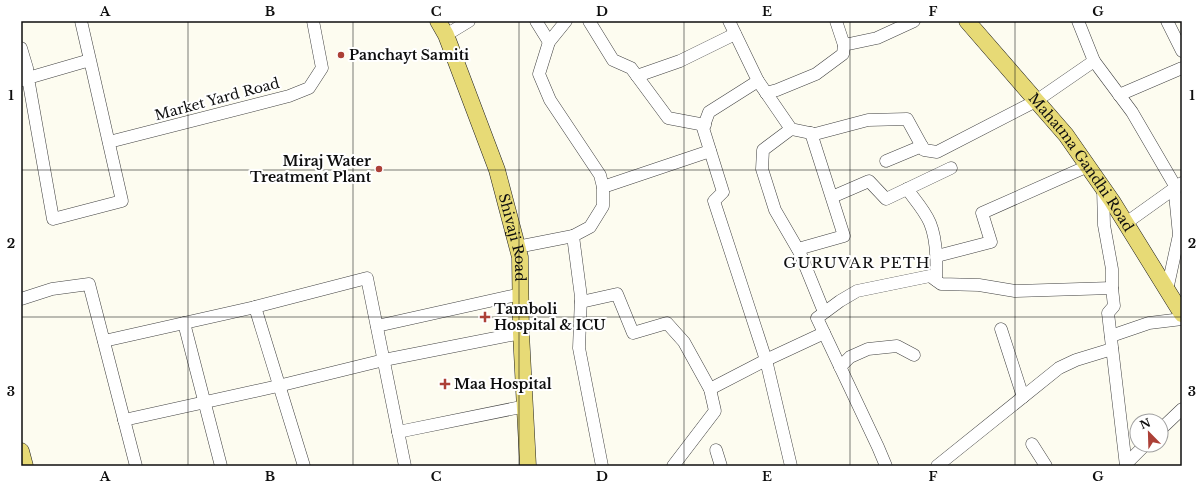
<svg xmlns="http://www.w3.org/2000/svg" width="1203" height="487" font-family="'Libre Baskerville',serif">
<rect width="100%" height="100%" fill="#fdfcf0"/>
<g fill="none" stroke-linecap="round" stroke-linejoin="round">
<defs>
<g id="minor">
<polyline points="81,21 90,60 28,78 53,219 122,201 90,60"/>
<polyline points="536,21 549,42"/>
<polyline points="566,21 549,42 539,74 550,100 600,175 603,187 603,206 590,227 573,236 581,297 579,348 602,466"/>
<polyline points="589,21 613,60 631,68 668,118 705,125"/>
<polyline points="729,21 758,81 709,112 703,128 723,192 714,201 766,360 791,466"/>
<polyline points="836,21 844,45"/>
<polyline points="1078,21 1094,61 1132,112 1174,184 1179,235 1167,290"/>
<polyline points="1167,21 1182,51"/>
<polyline points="446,35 469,21"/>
<polyline points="21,48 27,68 28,78 22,80"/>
<polyline points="637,76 680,61 735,34"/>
<polyline points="758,81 791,129 815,134 868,120 907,119 924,150 937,152 1036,101 1094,61"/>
<polyline points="766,93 777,90 816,74 843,54 844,45 877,38 914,21"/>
<polyline points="1119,95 1182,68"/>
<polyline points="791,129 763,150 762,169 775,210 800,253 824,312"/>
<polyline points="109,142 289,96 309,88 322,68 313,21"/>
<polyline points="886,161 922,146"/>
<polyline points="603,187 710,151"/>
<polyline points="1103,188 1104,225 1112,269 1112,288 1114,306 1108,313 1126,466"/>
<path d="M 907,189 C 915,200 925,211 930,223 C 937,240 937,262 936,280"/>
<polyline points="832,197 869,181 886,199 951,168"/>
<polyline points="1126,223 1182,183"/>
<polyline points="517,247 573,236"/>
<polyline points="798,249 844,236 811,133"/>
<polyline points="937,256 991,242 982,213 1088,166"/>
<polyline points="21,299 52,289 89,284 136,466"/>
<polyline points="581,302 617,294 633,333 667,323 684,342 710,389 715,411 673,466"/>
<polyline points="255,307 304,466"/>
<polyline points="184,323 221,466"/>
<polyline points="377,326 521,294"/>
<polyline points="1001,329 1023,397"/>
<polyline points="1111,336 1149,323 1182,319"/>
<polyline points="104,341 255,307 367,278 405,466"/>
<polyline points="840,367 850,357 868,349 897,346 914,355"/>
<polyline points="710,389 766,360 824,333"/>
<polyline points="124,420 278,386 384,360 521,333"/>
<polyline points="1161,429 1182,409"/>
<polyline points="398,432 526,406"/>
<polyline points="1032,444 1046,466"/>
<polyline points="716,450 721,466"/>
<polyline points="1126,464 1145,445"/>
<polyline points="886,466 878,447 817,318 840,301 857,291 930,276 941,284 979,285 1015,291 1112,288"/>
<polyline points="937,466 1059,368 1076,360 1112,349"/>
</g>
<g id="major">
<path id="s1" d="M 438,21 L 446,35 L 497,170 L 520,257 L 521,333 L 528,466"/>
<path id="s2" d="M 967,21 L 1066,135 L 1112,201 L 1182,314"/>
<polyline points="21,451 25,466"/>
</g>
</defs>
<use href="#minor" stroke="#414141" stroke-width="13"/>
<use href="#major" stroke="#1f1f1f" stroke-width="17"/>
<use href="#minor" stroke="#fff" stroke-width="12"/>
<use href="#major" stroke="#e7da76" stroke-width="16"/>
</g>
<path fill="none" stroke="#0e0e0e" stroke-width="1" stroke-opacity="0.55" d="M 188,21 L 188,466M 353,21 L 353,466M 519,21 L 519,466M 684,21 L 684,466M 850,21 L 850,466M 1015,21 L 1015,466M 21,170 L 1182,170M 21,317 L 1182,317"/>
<g fill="#ac4037" stroke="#fff" stroke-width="1.5">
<circle cx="341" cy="55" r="4"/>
<circle cx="379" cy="169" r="4"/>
<path d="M483 311h4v4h4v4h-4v4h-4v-4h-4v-4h4z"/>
<path d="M443 378h4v4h4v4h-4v4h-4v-4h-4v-4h4z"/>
</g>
<g text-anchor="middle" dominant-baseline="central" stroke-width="4" stroke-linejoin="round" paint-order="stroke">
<g font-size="14" font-weight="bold" fill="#0e0e0e" stroke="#fff" text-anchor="start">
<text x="349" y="55">Panchayt Samiti</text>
<text x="371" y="161" text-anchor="end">Miraj Water<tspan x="371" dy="16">Treatment Plant</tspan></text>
<text x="494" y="309">Tamboli<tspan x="494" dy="16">Hospital &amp; ICU</tspan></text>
<text x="454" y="384">Maa Hospital</text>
</g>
<g font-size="14" fill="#0e0e0e" stroke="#fff">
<text transform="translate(217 99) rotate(-15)">Market Yard Road</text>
<text stroke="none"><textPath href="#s2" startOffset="182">Mahatma Gandhi Road</textPath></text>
<text stroke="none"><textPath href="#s1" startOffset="230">Shivaji Road</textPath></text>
</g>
<g font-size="15" letter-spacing="1" fill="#0e0e0e" stroke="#fff">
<text x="857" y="262">GURUVAR PETH</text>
</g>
</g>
<rect width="1203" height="487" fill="none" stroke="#ffffff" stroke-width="44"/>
<g transform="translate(1149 433) rotate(337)"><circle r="19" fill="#ffffff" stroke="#9f9f9f"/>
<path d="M0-3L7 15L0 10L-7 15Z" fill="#ac4037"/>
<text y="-6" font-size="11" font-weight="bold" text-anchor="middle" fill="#0e0e0e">N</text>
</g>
<rect x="22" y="22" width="1159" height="443" fill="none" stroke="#0e0e0e" stroke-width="1.5"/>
<g font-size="13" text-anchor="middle" font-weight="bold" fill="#0e0e0e">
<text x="105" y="16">A</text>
<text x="270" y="16">B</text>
<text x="436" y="16">C</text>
<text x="602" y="16">D</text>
<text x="767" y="16">E</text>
<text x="933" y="16">F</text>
<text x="1098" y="16">G</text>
<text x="11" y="100">1</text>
<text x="1192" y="100">1</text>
<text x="11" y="248">2</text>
<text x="1192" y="248">2</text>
<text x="11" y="396">3</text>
<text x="1192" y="396">3</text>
<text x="105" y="481">A</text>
<text x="270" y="481">B</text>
<text x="436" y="481">C</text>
<text x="602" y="481">D</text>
<text x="767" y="481">E</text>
<text x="933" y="481">F</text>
<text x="1098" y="481">G</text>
</g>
</svg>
